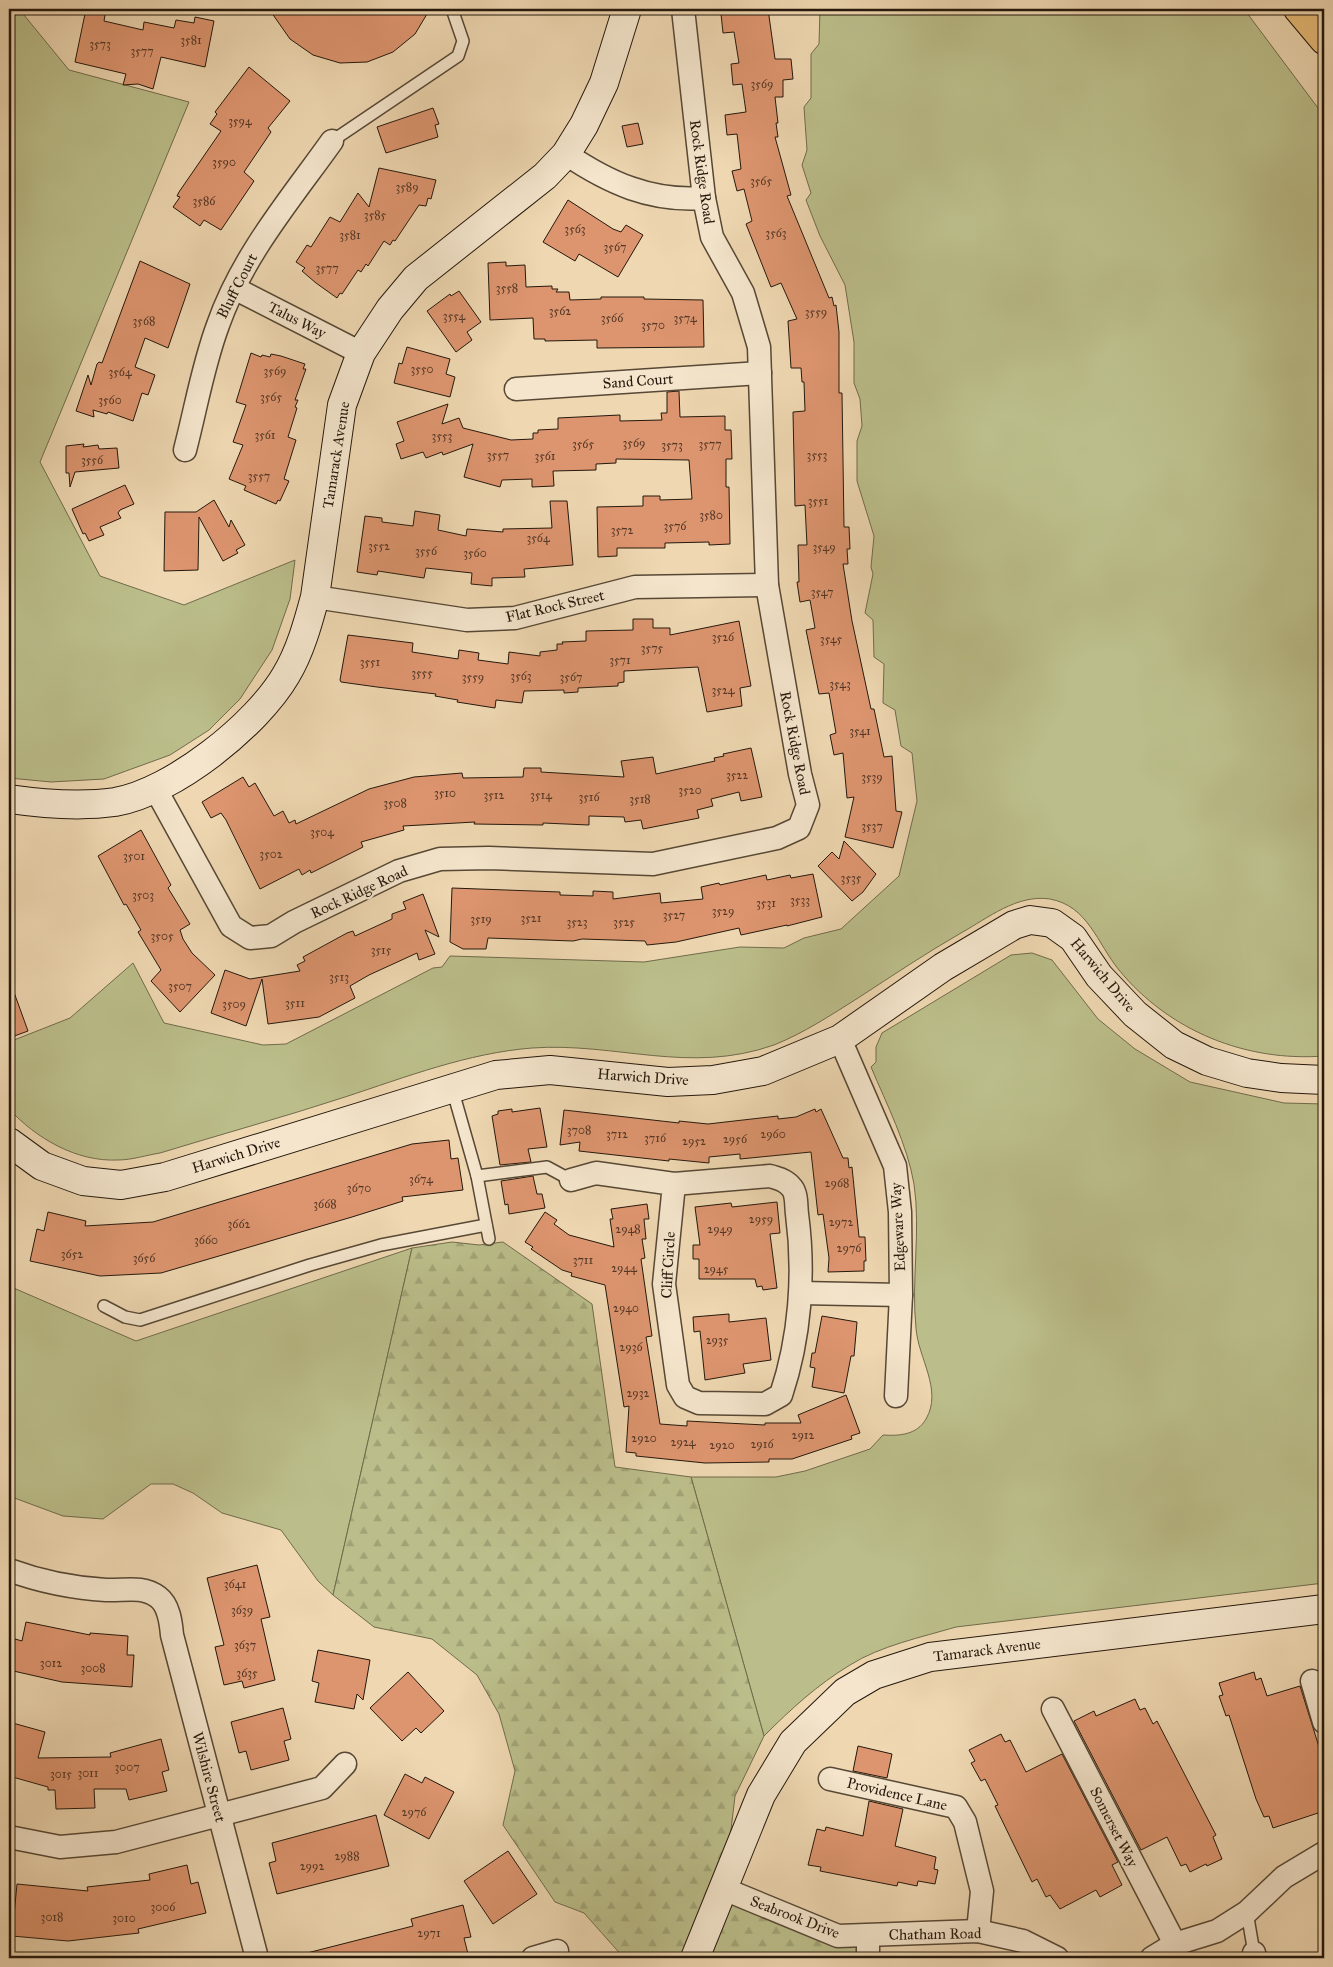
<svg xmlns="http://www.w3.org/2000/svg" width="1333" height="1967" font-family="'IM FELL Great Primer',serif">
<defs>
<pattern id="forest-firs" width="22" height="20" patternUnits="userSpaceOnUse" patternTransform="scale(1.25)"><rect width="22" height="20" fill="#bbbe8a"/><path d="M5 1l3.5 6h-7zM16 11l3.5 6h-7z" fill="#a1a376"/></pattern>
</defs>
<rect width="100%" height="100%" fill="#eed7b1"/>
<filter id="stains"><feTurbulence type="fractalNoise" baseFrequency=".004" numOctaves="4"/><feColorMatrix values="0 0 0 0 .2 0 0 0 0 .09 0 0 0 0 .02 0 0 0 .5 -.17"/></filter>
<radialGradient id="worn" r=".72"><stop offset=".6" stop-color="#630" stop-opacity="0"/><stop offset="1" stop-color="#630" stop-opacity=".3"/></radialGradient>
<g fill="#bbbe8a" stroke="#706b4b">
<polygon points="9,9 19,9 69,70 189,102 40,462 100,576 184,605 295,560 290,599 272,650 240,699 209,730 170,755 104,779 51,782 9,778"/>
<path d="M 820,9 L 1244,9 L 1324,116 L 1324,1056 C 1246,1062 1169,1031 1119,970 C 1097,943 1088,906 1050,899 C 1017,894 988,918 961,933 C 926,953 892,976 858,998 C 831,1015 804,1033 774,1045 C 689,1075 616,1042 532,1048 C 468,1053 406,1077 345,1097 C 284,1117 222,1134 160,1153 C 147,1155 132,1160 118,1160 C 76,1162 36,1138 9,1109 L 9,1042 L 70,1018 L 133,963 L 164,1023 L 263,1045 L 286,1044 L 433,968 L 442,967 L 450,956 L 644,962 L 740,947 L 784,948 L 804,938 L 841,929 L 899,876 L 917,801 L 912,753 L 901,746 L 895,710 L 883,703 L 884,664 L 874,657 L 873,620 L 865,613 L 873,574 L 871,567 L 874,536 L 857,481 L 857,441 L 862,426 L 860,399 L 854,383 L 854,342 L 845,285 L 820,236 L 806,200 L 811,193 L 802,165 L 807,150 L 804,107 L 811,98 L 811,54 L 819,44 Z"/>
<path d="M 1032,953 L 1052,960 L 1098,1019 L 1135,1049 L 1190,1082 L 1284,1103 L 1324,1104 L 1324,1583 L 956,1627 C 922,1637 880,1646 850,1665 C 817,1685 791,1709 764,1736 L 691,1477 L 776,1477 L 805,1471 L 870,1449 L 883,1435 C 899,1436 917,1435 926,1419 C 943,1390 918,1358 916,1328 C 911,1281 921,1231 914,1184 C 907,1144 887,1105 871,1067 L 876,1062 L 876,1047 L 882,1033 L 1011,955 Z"/>
<polygon points="412,1248 333,1595 318,1581 281,1530 222,1513 193,1493 173,1484 151,1484 103,1519 63,1516 9,1496 9,1286 136,1341"/>
</g>
<polygon fill="url(#forest-firs)" stroke="#706b4b" points="452,1242 479,1245 503,1242 592,1304 615,1467 691,1477 764,1736 735,1796 724,1889 868,1936 868,1958 624,1958 584,1913 555,1902 503,1825 515,1771 499,1714 477,1675 432,1639 374,1627 333,1595 412,1248"/>
<g fill="#dd956f" stroke="#25180c">
<polygon points="86,9 106,9 104,21 143,30 144,22 174,28 176,20 194,23 195,17 214,21 205,67 161,57 153,89 138,84 123,85 126,74 75,62"/>
<polygon points="269,9 430,9 415,34 393,52 367,62 340,63 313,55 290,39"/>
<polygon points="750,9 768,9 775,59 791,59 793,79 783,80 783,97 775,97 778,123 776,123 778,137 775,137 791,195 787,196 829,298 832,297 834,306 836,305 839,332 839,393 842,393 844,527 849,527 850,549 847,549 848,564 843,564 852,621 871,709 874,709 884,757 892,756 896,811 902,812 893,848 845,837 854,797 847,798 843,753 834,755 830,735 836,733 829,693 819,694 806,630 815,628 810,600 800,602 797,582 799,582 798,545 807,545 805,505 795,506 793,412 805,411 804,382 802,382 801,368 791,368 788,321 797,319 781,283 771,287 746,224 752,221 744,189 737,191 732,171 741,169 737,134 727,135 725,115 746,112 742,84 733,85 731,64 739,63 734,32 723,33 721,14"/>
<polygon points="249,67 290,101 268,128 271,132 244,172 254,181 221,230 204,220 200,226 173,207 180,197 177,196 179,192 221,131 210,124 217,114 215,112"/>
<polygon points="433,108 439,124 435,125 438,137 386,153 377,127"/>
<polygon points="638,123 643,144 627,147 622,126"/>
<polygon points="379,168 436,180 431,199 428,198 426,206 419,205 395,241 393,240 390,245 384,241 368,266 366,264 361,272 358,270 342,294 340,293 337,298 316,283 302,271 305,268 296,262 307,245 311,247 330,217 340,222 358,193 369,207"/>
<polygon points="568,200 613,229 621,232 626,225 643,235 618,277 579,254 575,261 543,242"/>
<polygon points="140,261 190,284 168,348 145,338 135,367 155,375 148,395 142,393 133,421 108,412 107,414 93,410 94,417 76,411 88,375 91,385 97,364 99,362 102,363"/>
<polygon points="506,262 506,266 525,265 526,287 552,286 552,289 558,289 556,292 569,292 570,300 601,299 601,297 644,297 644,299 703,300 704,347 597,348 597,340 545,341 545,339 534,339 533,318 490,320 488,263"/>
<polygon points="459,291 481,322 467,332 472,340 456,352 427,311 450,294 451,296"/>
<polygon points="407,347 450,359 446,374 455,377 450,397 394,383 399,363 402,364"/>
<polygon points="251,353 261,357 262,355 270,357 271,354 281,356 305,364 303,369 306,369 295,400 298,400 295,407 297,408 288,437 296,440 284,479 289,481 280,501 278,500 276,504 244,490 246,486 229,479 243,445 233,442 246,405 236,402"/>
<polygon points="679,391 680,417 725,416 725,430 731,430 732,459 726,459 726,487 729,487 730,544 709,545 709,542 665,543 665,548 617,548 617,556 598,557 597,507 643,506 643,496 660,496 660,500 692,499 689,460 616,459 616,463 596,464 596,470 553,471 554,486 532,487 532,479 502,480 500,487 464,477 473,444 443,455 442,452 426,458 423,452 401,459 396,444 404,441 397,422 448,404 442,424 459,418 463,428 511,440 533,439 533,433 538,433 538,430 558,429 558,418 620,415 620,421 662,420 661,413 667,413 667,392"/>
<polygon points="84,444 83,447 98,445 99,449 117,448 119,468 75,472 70,487 69,473 66,473 66,446"/>
<polygon points="125,485 134,504 120,510 118,513 121,518 100,527 104,535 89,541 85,533 83,534 72,509"/>
<polygon points="214,500 229,527 231,520 245,545 236,550 238,553 223,561 199,517 198,570 164,571 165,512 196,512"/>
<polygon points="550,501 567,501 573,565 524,569 525,577 492,578 492,586 471,584 472,573 426,568 424,578 378,571 377,575 357,572 365,516 382,518 382,522 413,526 415,511 440,515 438,530 466,536 467,529 503,532 503,529 552,528"/>
<polygon points="633,619 653,619 653,628 670,628 670,635 739,621 751,686 740,688 742,706 707,712 698,667 624,671 624,682 618,683 618,686 578,688 578,692 564,693 564,690 524,691 522,703 496,700 495,708 457,702 458,700 435,696 436,694 377,687 341,682 340,680 348,635 413,643 412,652 458,659 459,650 479,653 478,660 508,664 509,652 540,656 540,652 557,650 557,644 563,644 562,642 586,641 586,631 633,630"/>
<polygon points="751,748 762,797 741,801 739,792 711,799 713,806 697,810 699,818 643,829 641,820 625,822 624,817 589,816 589,825 543,823 543,825 474,824 475,822 403,826 404,830 361,842 363,847 311,873 310,870 302,875 299,869 260,889 226,820 221,813 211,818 202,802 243,777 249,787 255,783 274,816 283,811 289,823 295,820 296,824 369,789 414,777 462,773 463,778 523,777 524,768 541,768 541,772 624,777 621,761 653,757 656,774 715,761 714,758 724,756 723,754"/>
<polygon points="141,830 171,885 168,888 190,924 180,930 183,939 192,953 215,975 180,1012 151,981 161,970 138,932 141,930 126,904 124,905 98,856"/>
<polygon points="844,841 876,874 863,892 852,901 818,866 832,852 839,859"/>
<polygon points="813,874 822,917 787,926 787,925 741,935 739,928 676,942 647,945 645,941 582,939 573,941 488,938 486,949 463,949 450,942 452,888 560,892 560,895 593,896 593,891 613,892 613,899 660,893 661,903 703,899 701,887 719,883 720,885 766,875 767,880 790,875 791,878"/>
<polygon points="423,894 439,937 425,930 435,954 419,960 417,953 369,975 350,986 355,998 319,1017 268,1024 262,979 246,1026 211,1013 225,970 250,979 300,971 297,965 305,961 303,957 347,933 353,931 355,936 392,919 392,914 406,909 403,902"/>
<polygon points="11,984 28,1031 9,1038 9,985"/>
<polygon points="540,1108 547,1147 528,1149 531,1162 500,1165 492,1116 498,1114 498,1111 512,1109 512,1112"/>
<polygon points="815,1109 816,1112 821,1109 843,1158 848,1158 849,1168 852,1167 859,1237 865,1237 866,1261 864,1261 864,1271 828,1272 829,1258 823,1214 818,1215 811,1152 740,1159 740,1154 709,1157 709,1163 669,1159 669,1161 579,1151 580,1142 560,1145 564,1110 679,1123 679,1121 708,1124 778,1116 778,1119 796,1117"/>
<polygon points="449,1140 451,1159 458,1158 463,1190 402,1197 403,1201 352,1217 161,1273 100,1276 30,1261 37,1229 44,1231 48,1212 86,1221 85,1226 153,1222 412,1144"/>
<polygon points="533,1176 537,1194 542,1194 545,1208 509,1214 508,1204 505,1205 501,1181"/>
<polygon points="777,1202 780,1233 770,1234 777,1288 763,1290 762,1286 757,1287 755,1279 699,1279 699,1259 693,1259 693,1245 700,1245 695,1207 731,1203 732,1207"/>
<polygon points="647,1204 649,1219 644,1219 646,1239 642,1239 645,1258 641,1259 652,1336 646,1337 660,1424 687,1426 687,1421 765,1425 765,1423 801,1423 798,1415 846,1395 860,1433 851,1436 852,1439 792,1459 769,1459 769,1462 705,1463 636,1456 636,1453 626,1452 629,1406 624,1407 605,1285 571,1276 572,1273 562,1270 531,1249 533,1247 525,1242 545,1212 557,1220 554,1224 569,1235 614,1247 610,1219 613,1219 611,1209"/>
<polygon points="729,1314 729,1322 766,1318 771,1360 743,1364 745,1373 705,1380 700,1331 694,1332 693,1317"/>
<polygon points="822,1316 857,1322 854,1356 851,1356 844,1393 812,1387 815,1368 810,1367 812,1353 815,1353"/>
<polygon points="257,1565 270,1617 261,1619 275,1680 244,1688 242,1681 224,1685 215,1647 224,1645 207,1578"/>
<polygon points="26,1622 90,1635 90,1633 128,1636 127,1655 134,1655 132,1687 62,1682 9,1670 15,1639 22,1641"/>
<polygon points="318,1650 370,1660 363,1700 357,1694 354,1709 315,1702 319,1683 312,1681"/>
<polygon points="408,1672 444,1711 421,1733 416,1728 402,1741 370,1708"/>
<polygon points="1254,1672 1256,1680 1261,1678 1267,1696 1300,1686 1324,1763 1324,1811 1273,1828 1269,1816 1264,1817 1256,1799 1229,1715 1226,1716 1219,1696 1223,1695 1219,1683"/>
<polygon points="1135,1699 1140,1710 1145,1708 1153,1724 1157,1721 1216,1835 1213,1837 1222,1859 1207,1866 1206,1864 1190,1872 1186,1864 1181,1866 1167,1837 1141,1850 1074,1721 1094,1711 1096,1716"/>
<polygon points="283,1708 291,1739 284,1741 289,1760 251,1770 246,1751 239,1753 231,1722"/>
<polygon points="9,1722 45,1732 38,1758 111,1757 110,1753 161,1739 169,1770 162,1772 167,1791 129,1800 126,1789 94,1789 95,1808 56,1809 55,1790 48,1790 48,1787 9,1776"/>
<polygon points="1001,1734 1005,1742 1010,1740 1026,1772 1062,1754 1118,1862 1112,1865 1122,1885 1100,1897 1096,1890 1060,1909 1050,1895 1046,1897 1037,1879 1032,1882 995,1806 998,1805 985,1779 981,1781 971,1763 975,1761 969,1750"/>
<polygon points="858,1746 892,1754 887,1778 853,1771"/>
<polygon points="405,1774 422,1783 425,1777 454,1792 429,1839 384,1815"/>
<polygon points="869,1801 903,1809 895,1846 936,1857 934,1869 938,1870 935,1884 918,1881 917,1886 898,1882 897,1886 820,1871 821,1867 808,1865 817,1829 825,1831 826,1827 863,1836"/>
<polygon points="376,1815 389,1866 277,1894 269,1863 276,1861 272,1843"/>
<polygon points="508,1851 537,1894 493,1924 464,1881"/>
<polygon points="187,1865 191,1884 198,1882 206,1913 138,1929 139,1933 68,1941 12,1936 17,1884 88,1891 87,1887 150,1880 149,1874"/>
<polygon points="463,1905 471,1937 464,1938 469,1958 307,1958 307,1953 413,1926 411,1919"/>
</g>
<g fill="none" stroke-linecap="round" stroke-linejoin="round">
<defs>
<g id="lane">
<polyline points="332,141 458,56 463,41 452,9"/>
<polyline points="452,1088 477,1176 489,1239"/>
<polyline points="477,1176 547,1167 571,1180"/>
<polyline points="104,1306 125,1317 140,1320 310,1265 381,1245 486,1225"/>
<polyline points="1247,1912 1254,1953"/>
</g>
<g id="street">
<path d="M 566,154 C 609,183 651,202 704,198"/>
<polyline points="234,288 361,353"/>
<polyline points="516,389 760,373"/>
<path d="M 185,450 C 196,408 203,365 218,325 C 242,256 290,200 332,141"/>
<polyline points="315,597 467,620 515,618 635,587 767,585"/>
<polyline points="155,788 231,926 250,938 271,936 294,922 399,871 440,859 489,858 653,864 777,838 799,828 808,805 800,774 767,585 759,347 743,293 712,237 704,198 683,9"/>
<polyline points="840,1039 895,1166 900,1212 901,1295 896,1396"/>
<path d="M 571,1180 L 596,1173 L 674,1184 L 770,1176 C 779,1179 786,1180 792,1188 C 797,1194 796,1207 797,1214 C 805,1274 800,1338 781,1395 L 765,1404 L 699,1403 L 685,1397 L 678,1385 L 664,1284 L 674,1184"/>
<polyline points="801,1293 901,1295"/>
<path d="M 9,1570 C 39,1581 73,1588 106,1590 C 124,1591 142,1585 158,1597 C 169,1605 171,1623 172,1635 L 257,1958"/>
<polyline points="1312,1681 1324,1722"/>
<polyline points="1053,1709 1175,1944"/>
<polyline points="830,1779 956,1807 965,1822 982,1891 978,1931"/>
<polyline points="9,1837 60,1847 116,1842 322,1788 345,1764"/>
<polyline points="724,1889 838,1936 978,1931 1023,1941 1057,1958"/>
<polyline points="1254,1953 1255,1958"/>
<polyline points="533,1958 557,1951"/>
<polyline points="868,1958 868,1936"/>
<polyline points="1152,1958 1175,1944 1217,1931 1247,1912 1284,1877 1324,1853"/>
</g>
<g id="secondary">
<path d="M 9,799 C 44,804 79,807 115,802 C 173,792 257,725 286,675 C 300,652 308,623 315,597 L 342,405 L 361,353 L 390,309 L 416,278 L 545,176 L 566,154 L 584,125 L 604,83 L 627,9"/>
<polyline points="9,1142 42,1166 83,1181 121,1185 165,1177 496,1075 550,1070 668,1082 713,1080 763,1071 840,1039 943,967 1014,925 1030,920 1052,923 1073,938 1099,976 1135,1014 1174,1045 1207,1061 1247,1073 1281,1078 1324,1080"/>
<polyline points="695,1958 761,1795 793,1742 845,1692 874,1675 930,1657 1324,1609"/>
</g>
<polyline id="primary" points="1298,9 1324,40"/>
</defs>
<use href="#lane" stroke="#574835" stroke-width="14"/>
<use href="#street" stroke="#574835" stroke-width="25"/>
<use href="#secondary" stroke="#25180c" stroke-width="30"/>
<use href="#primary" stroke="#25180c" stroke-width="30"/>
<use href="#lane" stroke="#f4e5cc" stroke-width="11"/>
<use href="#street" stroke="#f4e5cc" stroke-width="22"/>
<use href="#secondary" stroke="#f4e5cc" stroke-width="28"/>
<use href="#primary" stroke="#e7bc78" stroke-width="28"/>
</g>
<g text-anchor="middle" dominant-baseline="central" stroke-width="4.5" stroke-linejoin="round" paint-order="stroke">
<g font-size="12" fill="#533725">
<text x="191" y="40">3581</text>
<text x="100" y="44">3573</text>
<text x="142" y="51">3577</text>
<text x="762" y="84">3569</text>
<text x="240" y="121">3594</text>
<text x="224" y="162">3590</text>
<text x="761" y="181">3565</text>
<text x="407" y="187">3589</text>
<text x="204" y="201">3586</text>
<text x="375" y="215">3585</text>
<text x="575" y="229">3563</text>
<text x="776" y="233">3563</text>
<text x="350" y="235">3581</text>
<text x="615" y="247">3567</text>
<text x="327" y="268">3577</text>
<text x="507" y="288">3558</text>
<text x="560" y="311">3562</text>
<text x="816" y="312">3559</text>
<text x="454" y="316">3554</text>
<text x="612" y="318">3566</text>
<text x="685" y="318">3574</text>
<text x="144" y="321">3568</text>
<text x="653" y="325">3570</text>
<text x="422" y="369">3550</text>
<text x="275" y="371">3569</text>
<text x="120" y="372">3564</text>
<text x="271" y="397">3565</text>
<text x="110" y="400">3560</text>
<text x="265" y="435">3561</text>
<text x="442" y="436">3553</text>
<text x="634" y="443">3569</text>
<text x="583" y="444">3565</text>
<text x="710" y="444">3577</text>
<text x="672" y="445">3573</text>
<text x="498" y="455">3557</text>
<text x="817" y="455">3553</text>
<text x="545" y="456">3561</text>
<text x="92" y="460">3556</text>
<text x="259" y="476">3557</text>
<text x="818" y="501">3551</text>
<text x="711" y="515">3580</text>
<text x="675" y="526">3576</text>
<text x="622" y="530">3572</text>
<text x="538" y="538">3564</text>
<text x="379" y="546">3552</text>
<text x="824" y="547">3549</text>
<text x="426" y="551">3556</text>
<text x="475" y="553">3560</text>
<text x="822" y="592">3547</text>
<text x="723" y="637">3526</text>
<text x="831" y="639">3545</text>
<text x="652" y="648">3575</text>
<text x="620" y="660">3571</text>
<text x="370" y="662">3551</text>
<text x="422" y="673">3555</text>
<text x="521" y="676">3563</text>
<text x="473" y="677">3559</text>
<text x="571" y="677">3567</text>
<text x="840" y="684">3543</text>
<text x="723" y="690">3524</text>
<text x="860" y="731">3541</text>
<text x="737" y="775">3522</text>
<text x="872" y="777">3539</text>
<text x="690" y="790">3520</text>
<text x="445" y="793">3510</text>
<text x="494" y="795">3512</text>
<text x="541" y="795">3514</text>
<text x="589" y="797">3516</text>
<text x="640" y="799">3518</text>
<text x="395" y="803">3508</text>
<text x="872" y="826">3537</text>
<text x="322" y="832">3504</text>
<text x="271" y="854">3502</text>
<text x="134" y="856">3501</text>
<text x="851" y="878">3535</text>
<text x="143" y="895">3503</text>
<text x="800" y="900">3533</text>
<text x="766" y="903">3531</text>
<text x="723" y="911">3529</text>
<text x="674" y="915">3527</text>
<text x="531" y="918">3521</text>
<text x="481" y="919">3519</text>
<text x="577" y="922">3523</text>
<text x="624" y="922">3525</text>
<text x="162" y="936">3505</text>
<text x="381" y="950">3515</text>
<text x="339" y="977">3513</text>
<text x="180" y="986">3507</text>
<text x="295" y="1003">3511</text>
<text x="234" y="1004">3509</text>
<text x="579" y="1130">3708</text>
<text x="617" y="1134">3712</text>
<text x="773" y="1134">2960</text>
<text x="655" y="1138">3716</text>
<text x="735" y="1139">2956</text>
<text x="694" y="1141">2952</text>
<text x="421" y="1179">3674</text>
<text x="837" y="1183">2968</text>
<text x="359" y="1188">3670</text>
<text x="325" y="1204">3668</text>
<text x="761" y="1219">2959</text>
<text x="841" y="1222">2972</text>
<text x="239" y="1224">3662</text>
<text x="628" y="1229">2948</text>
<text x="720" y="1229">2949</text>
<text x="206" y="1240">3660</text>
<text x="849" y="1248">2976</text>
<text x="72" y="1254">3652</text>
<text x="144" y="1258">3656</text>
<text x="583" y="1260">3711</text>
<text x="624" y="1268">2944</text>
<text x="716" y="1269">2945</text>
<text x="626" y="1308">2940</text>
<text x="717" y="1340">2935</text>
<text x="631" y="1347">2936</text>
<text x="638" y="1393">2932</text>
<text x="803" y="1435">2912</text>
<text x="644" y="1438">2920</text>
<text x="683" y="1442">2924</text>
<text x="762" y="1444">2916</text>
<text x="722" y="1445">2920</text>
<text x="235" y="1584">3641</text>
<text x="242" y="1610">3639</text>
<text x="245" y="1645">3637</text>
<text x="51" y="1663">3012</text>
<text x="93" y="1668">3008</text>
<text x="247" y="1673">3635</text>
<text x="127" y="1767">3007</text>
<text x="88" y="1773">3011</text>
<text x="61" y="1774">3015</text>
<text x="414" y="1812">2976</text>
<text x="347" y="1856">2988</text>
<text x="312" y="1866">2992</text>
<text x="163" y="1907">3006</text>
<text x="52" y="1917">3018</text>
<text x="124" y="1918">3010</text>
<text x="429" y="1933">2971</text>
</g>
<g font-size="15" fill="#25180c" stroke="#f4e5cc">
<text transform="translate(702 172) rotate(82)">Rock Ridge Road</text>
<text transform="translate(237 286) rotate(-63)">Bluff Court</text>
<text transform="translate(297 320) rotate(27)">Talus Way</text>
<text transform="translate(638 381) rotate(-4)">Sand Court</text>
<text transform="translate(336 455) rotate(-81)">Tamarack Avenue</text>
<text transform="translate(555 606) rotate(-13)">Flat Rock Street</text>
<text transform="translate(795 743) rotate(79)">Rock Ridge Road</text>
<text transform="translate(359 892) rotate(-25)">Rock Ridge Road</text>
<text transform="translate(1103 975) rotate(50)">Harwich Drive</text>
<text transform="translate(643 1077) rotate(4)">Harwich Drive</text>
<text transform="translate(236 1155) rotate(-17)">Harwich Drive</text>
<text transform="translate(898 1227) rotate(-93)">Edgeware Way</text>
<text transform="translate(668 1265) rotate(-87)">Cliff Circle</text>
<text transform="translate(987 1650) rotate(-7)">Tamarack Avenue</text>
<text transform="translate(209 1777) rotate(75)">Wilshire Street</text>
<text transform="translate(897 1794) rotate(13)">Providence Lane</text>
<text transform="translate(1114 1827) rotate(63)">Somerset Way</text>
<text transform="translate(795 1917) rotate(21)">Seabrook Drive</text>
<text transform="translate(935 1934) rotate(-1)">Chatham Road</text>
</g>
</g>
<rect width="1333" height="1967" fill="none" stroke="#eed7b1" stroke-width="30"/>
<rect x="10" y="10" width="1313" height="1947" fill="none" stroke="#25180c" stroke-width="2.5"/>
<rect x="15" y="15" width="1303" height="1937" fill="none" stroke="#25180c"/>
<rect width="100%" height="100%" filter="url(#stains)"/>
<rect width="100%" height="100%" fill="url(#worn)"/>
</svg>
